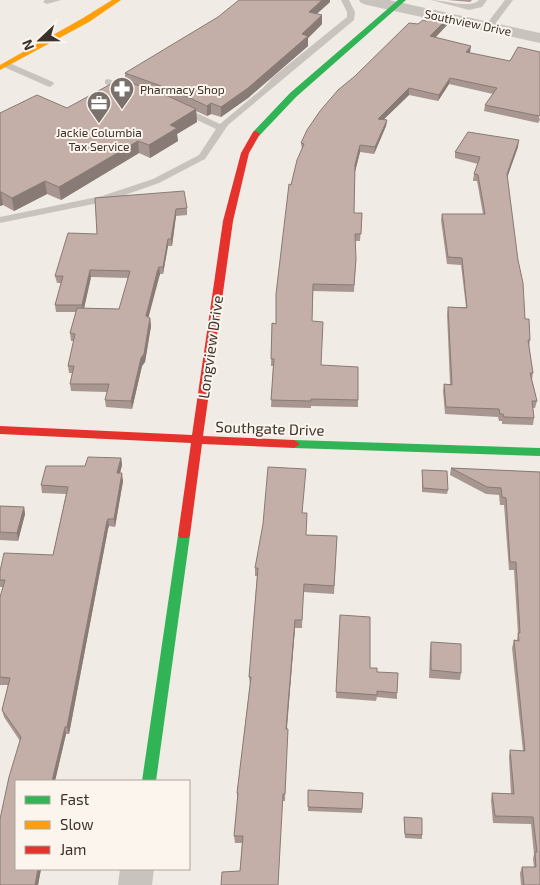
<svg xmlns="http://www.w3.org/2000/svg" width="540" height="885" font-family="'Exo 2',sans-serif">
<rect width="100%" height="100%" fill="#f0ebe5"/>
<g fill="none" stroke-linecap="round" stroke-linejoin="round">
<g fill="#c9c3be" fill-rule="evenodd">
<polygon points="45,0 61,0 47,4 43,2"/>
<polygon points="341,0 349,0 355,12 354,20 228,125 205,159 159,183 108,201 0,223 0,217 102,196 153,179 199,155 216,129 178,111 178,107 184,107 220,124 263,88 273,77 347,17 347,12"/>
<path d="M 431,0 C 444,0 471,9 479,0 L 487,0 L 482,7 L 469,10 Z"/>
<polygon points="505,0 513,0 492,28 486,28 485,26"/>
<polygon points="7,62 53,82 54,84 50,87 47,86 4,67 3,65"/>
<polygon points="108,79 130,87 131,89 127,92 105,84 105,80"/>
</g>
<g fill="#c9c3be" fill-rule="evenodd">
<polygon points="359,0 389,0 540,33 540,43 367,5 361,3"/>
<polygon points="120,869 154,869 152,885 118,885"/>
</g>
<g fill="#30b455" fill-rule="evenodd">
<polygon points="398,0 406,0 296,97 259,136 253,136 253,132 290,93"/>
<polygon points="294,440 540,448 540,456 294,448 288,444"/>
<polygon points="184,530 188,532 190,535 156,781 142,781 178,535 180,532"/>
</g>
<polygon fill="#ff9f0a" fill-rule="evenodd" points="112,0 121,0 89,22 0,70 0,65 83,18"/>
<polygon fill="#e5322d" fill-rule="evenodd" points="256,131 260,134 249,153 233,221 203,436 294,440 300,444 294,448 202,444 190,535 188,538 180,538 178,535 191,443 0,434 0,426 192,435 223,221 241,153 253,132"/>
</g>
<g fill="#a89690" fill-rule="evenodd">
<polygon points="448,0 472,0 470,2"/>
<polygon points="330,2 317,14 322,15 322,24 308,38 308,46 248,98 221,117 211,114 207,116 196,111 197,122 177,134 178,141 150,158 139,153 61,200 47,194 14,211 3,205 0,206 0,113 67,108 125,81 125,73"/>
<polygon points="418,24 447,25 435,38 470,53 510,61 518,47 540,120 538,123 484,111 485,105 493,94 449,84 438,101 409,95 384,119 387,120 386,126 374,154 360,152 355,171 354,213 362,213 360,241 355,241 356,259 354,292 313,291 312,321 321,365 358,400 358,407 311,406 311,408 271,407 273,366 271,366 272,323 276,324 291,185 302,150 301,143"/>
<polygon points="518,147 507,177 525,319 530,340 529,347 533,373 532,380 537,401 535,408 533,408 534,418 533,425 502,424 502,421 499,421 498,417 445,414 443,391 444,384 450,384 447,314 448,307 466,307 461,265 447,264 441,220 442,214 483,214 477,181 473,181 474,174 478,164 455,158 455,152"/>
<path d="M 95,198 L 187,208 L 187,215 L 176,216 L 172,246 L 168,246 L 163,274 L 160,274 L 158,279 L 148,317 L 150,318 L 151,326 L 145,362 L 142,366 L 132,409 L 106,407 L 105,400 L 107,392 L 71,391 L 70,384 L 72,373 L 69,373 L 68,366 L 74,341 L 71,341 L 70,333 L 76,312 L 56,312 L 55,305 L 61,283 L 57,283 L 55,276 L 97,234 ZM 91,277 L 128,278 L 119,309 L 84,308 Z"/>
<polygon points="121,458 122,465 120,473 123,481 115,527 109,526 108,529 69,734 66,734 55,781 16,781 41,869 38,885 0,885 20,741 4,717 2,710 8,685 0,685 0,597 3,587 0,587 0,571 53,555 66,494 42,493 41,485 85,466"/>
<polygon points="451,468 540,472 540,885 521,885 520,873 522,867 534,867 533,859 534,854 531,824 493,823 491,800 492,793 511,794 509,757 510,750 523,751 512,648 514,640 517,640 518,634 514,570 509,570 504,505 500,505 499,495 486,494 450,475"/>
<polygon points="422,470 448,490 447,494 422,492"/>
<polygon points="0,506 24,507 25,514 18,541 0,540"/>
<polygon points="303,513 306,535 337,536 334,594 303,592 302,628 295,628 287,729 285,801 283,801 240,871 242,843 235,843 234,836 238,800 237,800 237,793 250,684 249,677 257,576 255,576 255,568"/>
<polygon points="340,615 370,668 377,672 397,693 397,699 377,697 376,701 336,698"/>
<polygon points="431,642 461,673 460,680 429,678 430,650"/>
<polygon points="308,790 363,793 362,813 308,811"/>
<polygon points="404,817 422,835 422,839 405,838 404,821"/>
</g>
<g fill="#887a75">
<polygon points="322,0 330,0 330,2 308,21 309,12"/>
<polygon points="322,15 322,24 308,38 308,46 248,98 221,117 221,107 302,34"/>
<polygon points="448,18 447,25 430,43 430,36"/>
<polygon points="471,46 470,53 466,52"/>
<polygon points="450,78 449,84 438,101 439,95"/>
<polygon points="409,88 409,95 378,125 378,119"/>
<polygon points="211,103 211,114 207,116 207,106"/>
<polygon points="196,109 197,122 177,134 178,141 150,158 149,145 170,125"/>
<polygon points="387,120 386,126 374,154 375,147"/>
<polygon points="519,140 518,147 506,181 507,174"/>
<polygon points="138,141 139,153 61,200 59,187"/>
<polygon points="360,145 360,152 355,172 355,165"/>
<polygon points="45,181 47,194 14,211 12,198"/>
<polygon points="0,192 1,192 3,205 0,206"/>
<polygon points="176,209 176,216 172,246 171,239"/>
<polygon points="168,239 168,246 163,274 163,267"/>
<polygon points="159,267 160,274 147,323 146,316"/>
<polygon points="90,270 91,277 83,313 82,305"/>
<polygon points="150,318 151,326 145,362 142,366 132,409 131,401"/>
<polygon points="121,458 122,465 118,481 117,473"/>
<polygon points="122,473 123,481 115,527 114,519"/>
<polygon points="24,507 25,514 18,541 17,533"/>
<polygon points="108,519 109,526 108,529 69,734 67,727 107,521"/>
<polygon points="295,620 295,628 286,736 286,729"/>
<polygon points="65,727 66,734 55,781 52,781"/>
<polygon points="38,869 41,869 38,885 35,885"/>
</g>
<g fill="#c3afa7" stroke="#887a75">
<polygon points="239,0 322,0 309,12 322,15 302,34 308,36 248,88 221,107 211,103 207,106 175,91 125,73 218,17"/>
<polygon points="431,15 448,18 430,36 471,46 466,52 510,61 518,47 540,52 540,115 539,116 485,105 497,88 450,78 439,95 409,88 378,119 387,120 375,147 360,145 355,165 354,213 362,213 361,234 355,234 356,259 354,285 313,284 312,321 323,322 321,365 358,367 358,400 311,399 311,401 271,400 274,359 271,359 272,323 276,324 276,294 289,184 291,185 297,160 304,144 301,143 307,130 320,111 338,90 355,76 409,23 418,24 423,20 427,21"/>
<polygon points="120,79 168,96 196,109 170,125 177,128 149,145 138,141 59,187 45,181 12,198 1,192 0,192 0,113 37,95 67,108"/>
<polygon points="468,132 519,140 507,174 518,260 523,283 525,319 529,319 530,340 528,340 533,373 530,373 537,401 532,401 534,418 504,417 503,414 500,414 499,409 446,407 444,384 452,385 448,307 467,308 462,258 448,257 442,214 485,214 478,175 474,174 480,157 455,152"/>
<polygon points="184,191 187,208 176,209 171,239 168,239 163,267 159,267 157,272 146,316 150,318 144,354 141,358 131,401 105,400 109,384 70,384 74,366 68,366 75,334 70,333 77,308 119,309 130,271 90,270 82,305 55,305 63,276 55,276 68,233 97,234 95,198"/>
<polygon points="88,457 121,458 117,473 122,473 114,519 108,519 107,521 67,727 65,727 52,781 16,781 16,869 38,869 35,885 0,885 0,819 9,777 21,737 2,710 10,678 0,677 0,597 5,580 0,580 0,571 4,553 53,555 68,487 41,485 46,466 85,466"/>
<polygon points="268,467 306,469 302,513 307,513 306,535 337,536 334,586 304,584 302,620 295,620 286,729 288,729 285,794 283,794 278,885 221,885 222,872 240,871 243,836 234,836 238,793 237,793 251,677 249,677 258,568 255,568 263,524"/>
<polygon points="451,468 540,472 540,885 524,885 522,867 536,867 535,852 537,852 533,817 495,816 492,793 514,794 510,750 525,751 514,640 519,641 518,633 520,633 516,562 510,562 506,498 502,497 501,488 487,487"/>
<polygon points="422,470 447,471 448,490 423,488"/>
<polygon points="0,506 24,507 17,533 0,532"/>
<polygon points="340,615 370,617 370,668 377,668 377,672 398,673 397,693 377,691 377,695 336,692"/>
<polygon points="431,642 461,644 461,673 431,670"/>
<polygon points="308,790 363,793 362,809 308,807"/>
<polygon points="404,817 422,818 422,835 405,834"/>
</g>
<defs>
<symbol id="pharmacy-pin" viewBox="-11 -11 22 30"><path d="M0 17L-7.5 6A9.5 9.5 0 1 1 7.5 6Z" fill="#7a716c" stroke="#fbf5ee"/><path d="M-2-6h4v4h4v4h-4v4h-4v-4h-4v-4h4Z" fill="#fff"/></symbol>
<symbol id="office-pin" viewBox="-11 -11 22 30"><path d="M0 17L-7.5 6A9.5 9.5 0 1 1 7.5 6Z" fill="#7a716c" stroke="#fbf5ee"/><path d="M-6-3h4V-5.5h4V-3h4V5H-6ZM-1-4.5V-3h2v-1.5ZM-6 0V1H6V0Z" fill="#fff"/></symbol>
</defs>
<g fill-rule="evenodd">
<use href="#pharmacy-pin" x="108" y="75" width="28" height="38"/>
<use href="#office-pin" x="85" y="89" width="28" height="38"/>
</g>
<g text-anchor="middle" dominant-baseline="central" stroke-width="4" stroke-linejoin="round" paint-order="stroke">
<g font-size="12" fill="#3b302b" stroke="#fbf5ee">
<text transform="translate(468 22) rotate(12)">Southview Drive</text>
</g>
<g font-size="12" fill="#3b302b" stroke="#fbf5ee" text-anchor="start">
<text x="140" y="89">Pharmacy Shop</text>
<text x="99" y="132" text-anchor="middle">Jackie Columbia<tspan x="99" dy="14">Tax Service</tspan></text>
</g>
<g font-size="15" fill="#3b302b" stroke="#fbf5ee">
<text transform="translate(210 347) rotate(-82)">Longview Drive</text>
<text transform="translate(270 428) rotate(2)">Southgate Drive</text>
</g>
</g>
<rect x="15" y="780" width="175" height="90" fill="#fbf5ee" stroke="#aea6a0"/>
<rect x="25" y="796" width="25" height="8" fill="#30b455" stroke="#aea6a0"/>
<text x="60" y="805" font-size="15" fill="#3b302b">Fast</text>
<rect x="25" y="821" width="25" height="8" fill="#ff9f0a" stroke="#aea6a0"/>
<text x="60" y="830" font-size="15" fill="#3b302b">Slow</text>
<rect x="25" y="846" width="25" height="8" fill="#e5322d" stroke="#aea6a0"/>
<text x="60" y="855" font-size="15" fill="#3b302b">Jam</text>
<g transform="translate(40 40) rotate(248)" stroke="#fbf5ee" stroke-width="4" paint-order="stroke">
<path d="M0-4L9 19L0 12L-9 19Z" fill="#3b302b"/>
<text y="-8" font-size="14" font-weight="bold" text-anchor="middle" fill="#3b302b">N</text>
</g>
</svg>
